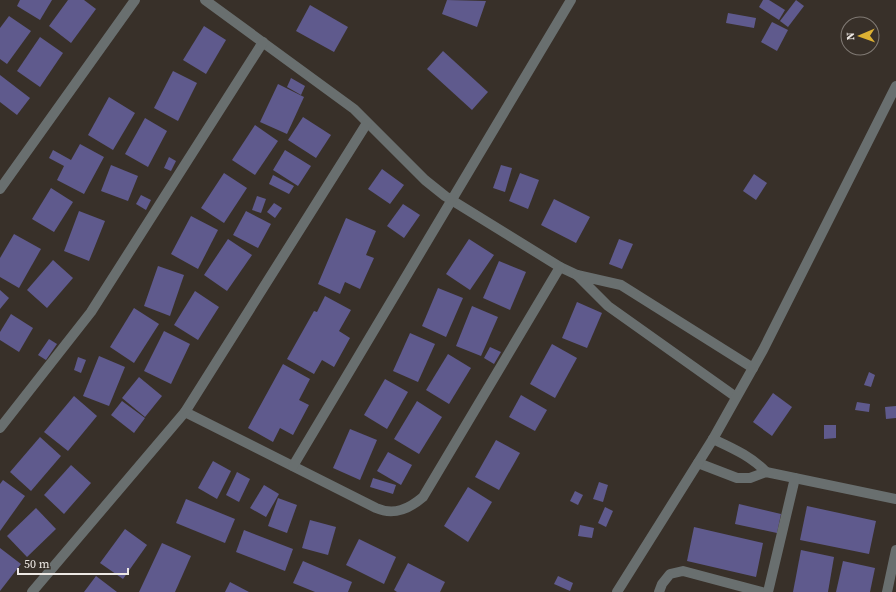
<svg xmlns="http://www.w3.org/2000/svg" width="896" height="592" font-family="'Source Serif 4',serif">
<rect width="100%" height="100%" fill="#383029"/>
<g fill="#5f5a8d">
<polygon points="20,0 52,0 40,20 17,6"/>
<polygon points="68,0 84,0 96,9 71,43 49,26"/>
<polygon points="447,0 486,1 477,27 442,14"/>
<polygon points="763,0 769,0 785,10 779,20 759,7"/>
<polygon points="796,0 804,6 788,27 780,21"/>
<polygon points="310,5 348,27 334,52 296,31"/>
<polygon points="728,13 756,18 754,28 726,23"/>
<polygon points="9,16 31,31 7,64 0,59 0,28"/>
<polygon points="772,22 788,30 777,51 761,42"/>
<polygon points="204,26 226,40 206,74 183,60"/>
<polygon points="40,37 63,53 40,87 17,71"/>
<polygon points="443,51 488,92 472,110 427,69"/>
<polygon points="173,71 197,83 178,121 154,108"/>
<polygon points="0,75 30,98 17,115 0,102"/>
<polygon points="291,78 305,86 301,95 287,87"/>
<polygon points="278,84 304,97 287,134 260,122"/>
<polygon points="109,97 135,113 113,150 88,135"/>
<polygon points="303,117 331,135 316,158 288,140"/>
<polygon points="145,118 167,131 148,167 125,154"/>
<polygon points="255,125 278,141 255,175 232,160"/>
<polygon points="80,144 104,157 84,194 57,180 64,166 49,158 53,150 71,160"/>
<polygon points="285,150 311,166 298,186 273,170"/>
<polygon points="169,157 176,161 171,171 164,168"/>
<polygon points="111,165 138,176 128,201 101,191"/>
<polygon points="501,165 512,168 505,192 493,188"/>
<polygon points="382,169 404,185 390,204 368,189"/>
<polygon points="224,173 247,188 224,223 201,208"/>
<polygon points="520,173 539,180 528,209 509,201"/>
<polygon points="754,174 767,183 756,200 743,191"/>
<polygon points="273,175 294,186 289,194 269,184"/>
<polygon points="51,188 73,202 54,232 32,219"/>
<polygon points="141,195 151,200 146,210 136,204"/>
<polygon points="257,196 266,199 261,213 252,210"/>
<polygon points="554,199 590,217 576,243 541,225"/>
<polygon points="274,203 282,208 275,218 267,212"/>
<polygon points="403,204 420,215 404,238 387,226"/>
<polygon points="79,211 105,221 89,261 64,251"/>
<polygon points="246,211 271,224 258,248 233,235"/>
<polygon points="191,216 218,230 198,269 171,254"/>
<polygon points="346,218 376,231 366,255 374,258 360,289 345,282 340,294 318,284"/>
<polygon points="14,234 41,249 19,288 0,277 0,258"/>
<polygon points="228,239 252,255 227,291 204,275"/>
<polygon points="469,239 494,255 470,290 446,274"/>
<polygon points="619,239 633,244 622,269 609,264"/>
<polygon points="53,260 73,278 47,308 27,290"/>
<polygon points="499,261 526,272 510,310 483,298"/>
<polygon points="158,266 184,275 170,316 144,306"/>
<polygon points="438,288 463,298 446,337 422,326"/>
<polygon points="0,290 9,298 0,309"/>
<polygon points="195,291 219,307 198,340 174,325"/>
<polygon points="325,296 351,310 339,331 350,338 334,367 322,360 314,374 287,359 314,311 317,312"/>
<polygon points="577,302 602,313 587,348 562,338"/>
<polygon points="472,306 498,317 481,356 456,346"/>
<polygon points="134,308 159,324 134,363 110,347"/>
<polygon points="11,314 33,328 19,352 0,340 0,332"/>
<polygon points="164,331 190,344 171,384 144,371"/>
<polygon points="410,333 435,344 418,382 393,371"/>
<polygon points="49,339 57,344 46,360 38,355"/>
<polygon points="552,344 577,358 555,398 530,384"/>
<polygon points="490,347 501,352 494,364 484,358"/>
<polygon points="448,354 471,368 449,404 426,390"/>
<polygon points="99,356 125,367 109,406 83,396"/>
<polygon points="78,357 86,360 81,373 74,370"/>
<polygon points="283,364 310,379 299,400 309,405 293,435 280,428 273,442 248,428"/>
<polygon points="869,372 875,375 871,387 864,385"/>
<polygon points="139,377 162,396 145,417 122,398"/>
<polygon points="385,379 408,392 387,429 364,415"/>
<polygon points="773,393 792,407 772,436 753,422"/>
<polygon points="521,395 547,410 535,431 509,417"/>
<polygon points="74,396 97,416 68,451 44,432"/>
<polygon points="122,401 145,418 134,433 111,415"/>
<polygon points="417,401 442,417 419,454 394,439"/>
<polygon points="857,402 870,404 869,412 855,410"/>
<polygon points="896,406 896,418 886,419 885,407"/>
<polygon points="824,425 836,425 836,438 824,439"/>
<polygon points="350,429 377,440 360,480 333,468"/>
<polygon points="40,437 61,456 31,491 10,472"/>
<polygon points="496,440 520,453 499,490 475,477"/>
<polygon points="388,452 412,465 401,485 377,471"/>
<polygon points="213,461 231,471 217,499 198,488"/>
<polygon points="71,465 91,483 64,514 44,495"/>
<polygon points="237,472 250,479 239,502 226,495"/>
<polygon points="373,478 396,485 393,494 370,487"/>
<polygon points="3,480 25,496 0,531 0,484"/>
<polygon points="599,482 608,485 603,502 593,499"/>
<polygon points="264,485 279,494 266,517 250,508"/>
<polygon points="468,487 492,502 468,542 444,526"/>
<polygon points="575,491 583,495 578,505 570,501"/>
<polygon points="278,498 297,505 287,533 268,526"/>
<polygon points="186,499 235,519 225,543 176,523"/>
<polygon points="739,504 781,514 777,533 735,524"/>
<polygon points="807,506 876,521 869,554 800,540"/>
<polygon points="605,507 613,511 606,527 598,523"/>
<polygon points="36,508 56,529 27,557 7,536"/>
<polygon points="310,520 336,527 328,555 302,548"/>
<polygon points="580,525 594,528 592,538 578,536"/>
<polygon points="694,527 763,543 756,577 687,561"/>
<polygon points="125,529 147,545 123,579 100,563"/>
<polygon points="244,530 293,549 285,571 236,552"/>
<polygon points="359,539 396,557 384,584 346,565"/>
<polygon points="162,543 191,556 175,592 139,592"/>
<polygon points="0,548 21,564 0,591"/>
<polygon points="801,550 834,557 828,592 793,592"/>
<polygon points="303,561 352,582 348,592 315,592 293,583"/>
<polygon points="843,561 875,568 870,592 836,592"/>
<polygon points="408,563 445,582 440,592 397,592 394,590"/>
<polygon points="96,576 117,592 84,592"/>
<polygon points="558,576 573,583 570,591 554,584"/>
<polygon points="230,582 249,592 225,592"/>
</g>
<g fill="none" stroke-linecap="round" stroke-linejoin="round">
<g stroke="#696f6f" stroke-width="10">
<polyline points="205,0 354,109 425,180 445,196 560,267 577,275"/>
<polyline points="0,189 135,0"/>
<polyline points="736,397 608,306 577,275 621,285 753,368"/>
<path d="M 185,412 L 376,508 C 394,516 409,509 423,497 L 560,267"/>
<polyline points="0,428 91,312 263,42"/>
<path d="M 713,439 C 732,448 751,456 766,472"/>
<polyline points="698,463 737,478 750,478 766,472 896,499"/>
<polyline points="293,466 571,0"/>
<polyline points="32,592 185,412 367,123"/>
<polyline points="617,592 713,439 763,350 896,86"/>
<polyline points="659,592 662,584 670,574 683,571 762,592"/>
<polyline points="768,592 795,478"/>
<polyline points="887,592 896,550"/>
</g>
</g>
<g transform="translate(860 36) rotate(268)"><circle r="19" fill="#383029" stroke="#807a74"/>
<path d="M0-3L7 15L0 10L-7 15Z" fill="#ddb133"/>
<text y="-6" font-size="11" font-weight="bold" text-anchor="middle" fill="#ede8e4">N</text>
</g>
<path d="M18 568v6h110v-6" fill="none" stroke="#ede8e4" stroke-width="2"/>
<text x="24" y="568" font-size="12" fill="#ede8e4" stroke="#383029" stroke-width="3" paint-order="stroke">50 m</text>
</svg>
